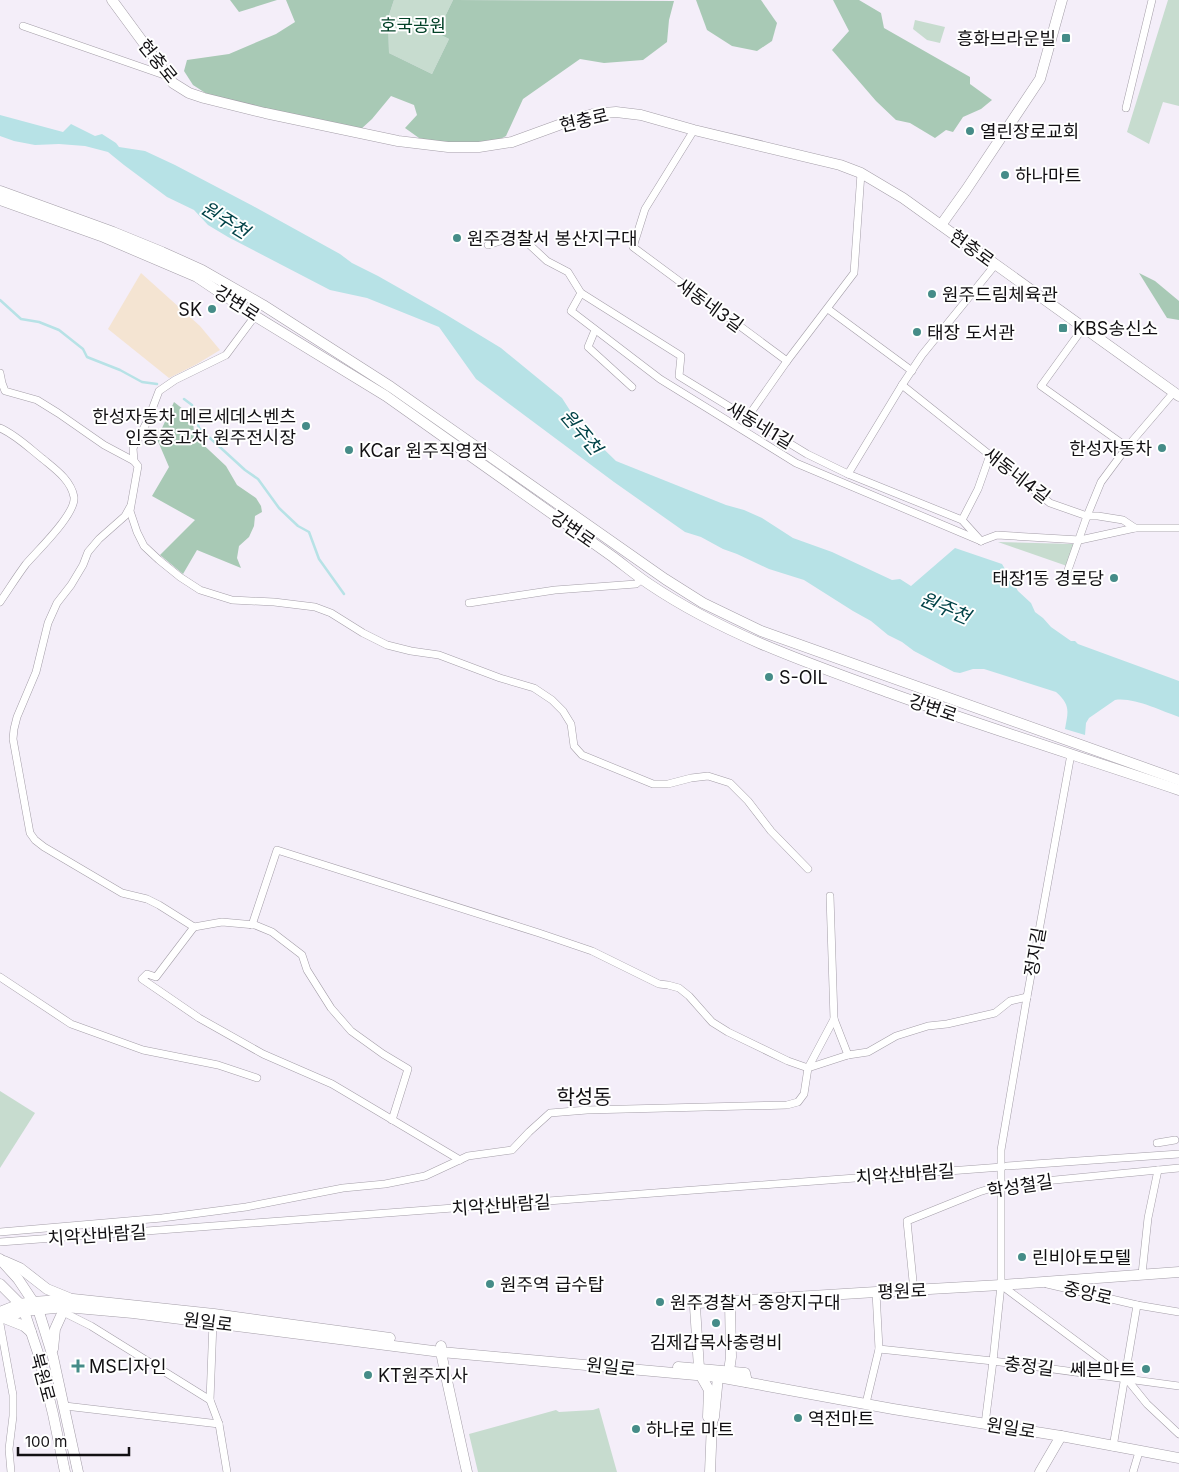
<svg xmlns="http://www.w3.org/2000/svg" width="1179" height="1472" font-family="Inter,'Noto Sans KR',sans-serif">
<rect width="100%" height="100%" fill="#f4eef9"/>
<polygon fill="#f4e4d2" points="141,273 200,326 220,350 197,364 169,378 108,329"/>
<g fill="#c7dccf">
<polygon points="394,0 453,0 437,33 449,39 432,74 389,53 388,18"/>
<polygon points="1168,0 1179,0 1179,106 1163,102 1149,144 1127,132"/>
<polygon points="915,20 945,27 940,43 927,40 913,29"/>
<polygon points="998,542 1074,544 1067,566"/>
<polygon points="0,1091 35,1113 0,1168"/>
<polygon points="599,1408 617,1472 478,1472 469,1434 556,1410 559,1412 593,1410"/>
</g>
<g fill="#a8c9b5">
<polygon points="230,0 277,0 239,12"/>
<polygon points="286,0 394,0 388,18 389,53 432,74 449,39 437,33 453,0 674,1 669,20 667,42 643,60 604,63 580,59 523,99 506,136 489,145 460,148 419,138 405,128 417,115 414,105 391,96 372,119 360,130 246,107 207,94 193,85 184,71 187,60 229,54 276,34 295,22"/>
<polygon points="696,0 761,0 777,23 772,41 757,51 732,46 707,30"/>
<polygon points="833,0 859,0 881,13 884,28 970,77 970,84 992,100 981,109 963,117 953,132 946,130 935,138 910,123 896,120 876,101 832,50 849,31"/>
<polygon points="1139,273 1155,281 1179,301 1179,320 1167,318"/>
<polygon points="174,402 193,417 194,436 226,466 237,485 256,498 261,506 262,512 255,516 254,526 249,537 239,546 237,558 241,568 197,550 183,574 160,555 195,520 152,496 169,467 157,439"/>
</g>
<path fill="#b7e2e6" d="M 0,115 L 63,132 L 71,124 L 95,136 L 102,134 L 116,143 L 119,147 L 145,151 L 175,165 L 253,206 L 340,254 L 352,263 L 378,276 L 445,314 L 501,348 L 562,398 L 580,426 L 616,461 L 726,505 L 744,510 L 762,518 L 793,538 L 832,552 L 892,580 L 900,579 L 911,586 L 955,548 L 1002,564 L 1018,591 L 1031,603 L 1035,612 L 1043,618 L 1051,627 L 1071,641 L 1075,641 L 1078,644 L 1179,681 L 1179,717 C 1161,711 1134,697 1115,700 L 1089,718 L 1086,723 L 1085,735 L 1065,729 C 1068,712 1071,705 1056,692 L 984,669 L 973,669 L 960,673 L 954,672 L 914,651 L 902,642 L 888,635 L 871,621 L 853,611 L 804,580 L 769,569 L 737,554 L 723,549 L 701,537 L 685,532 L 614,482 L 476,379 L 439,327 L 367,298 L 330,290 L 228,237 L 208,225 L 194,210 L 167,197 L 124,165 L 108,152 L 85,146 L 59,144 L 35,145 L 14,141 L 0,136 Z"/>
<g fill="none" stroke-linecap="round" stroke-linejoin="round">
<g stroke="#b7e2e6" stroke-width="2.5">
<polyline points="0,300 21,319 39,322 59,330 83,349 87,357 120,370 142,382 157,384"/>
<polyline points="184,399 192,405 199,428 245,470 258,479 279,508 298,526 309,532 319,559 344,594"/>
</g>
<defs>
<g id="street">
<polyline points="23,26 167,76"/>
<polyline points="1126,108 1152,0"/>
<polyline points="694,130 645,209 633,247 787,361"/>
<polyline points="488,245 519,235 547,261 568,272 581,293 681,356 679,376 807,454 848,474 962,520 981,541"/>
<polyline points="581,293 571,311 660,379 796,463 981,541"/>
<polyline points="828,309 912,371"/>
<polyline points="255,316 226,355 175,380 159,391 148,420 133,448 134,461 138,466 130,511 137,532 144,546 159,560 180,577 200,590 232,600 274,602 315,607 331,613 363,633 387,645 411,651 439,655 500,678 534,688 552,700 563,711 571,724 574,746 582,755 653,784 668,784 691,778 708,776 730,783 748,801 771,831 808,869"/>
<polyline points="1083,328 1041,386 1127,447"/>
<polyline points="595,330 588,347 632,387"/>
<polyline points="0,373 2,383 5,391 37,400 58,413 104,445 134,461"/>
<polyline points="902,385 1050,503 1087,516 1098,516 1123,520 1135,528 1179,528"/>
<polyline points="747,418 787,361 854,273 861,173"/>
<path d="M 0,428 C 16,435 29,448 43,459 C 55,469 71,480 74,497 C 76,514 38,550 26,564 C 17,576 9,589 0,602"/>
<polyline points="848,474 902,385 922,355 995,265"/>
<polyline points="130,507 125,516 99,539 88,552 83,565 71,585 57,603 48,623 36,672 17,717 14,729 13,739 30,833 35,840 44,847 122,893 147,899 159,905 194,927 222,922 255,925 272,932 302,955 307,970 331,1008 351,1031 383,1054 408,1069 392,1120"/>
<polyline points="962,520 978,489 990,455"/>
<polyline points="981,541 997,535 1080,540 1135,528"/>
<polyline points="1068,570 1087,516 1101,482 1127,447 1174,392"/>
<polyline points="469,603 555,590 636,584 642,579"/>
<polyline points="830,896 834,1019 848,1055"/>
<polyline points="252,925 277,850 539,933 592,951 659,984 668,985 679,988 689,996 712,1022 728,1032 788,1061 808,1068 848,1055 868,1052 896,1036 928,1026 947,1024 995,1013 1010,1001 1027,997"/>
<polyline points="194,927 156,977 147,974 142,979 199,1018 263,1054 332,1084 460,1160"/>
<polyline points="0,977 71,1024 143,1050 218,1065 257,1078"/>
<polyline points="1157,1143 1175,1140"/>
<polyline points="1007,1166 1179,1154"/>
<polyline points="0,1232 162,1218 246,1207 343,1188 385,1184 425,1176 468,1156 512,1150 529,1132 550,1113 587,1110 787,1105 798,1102 804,1094 808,1068 834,1019"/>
<polyline points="0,1242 1002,1167"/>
<polyline points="1142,1274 1148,1218 1158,1170"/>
<polyline points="1047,1284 1137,1305 1179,1312"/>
<polyline points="1001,1285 1126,1378 1147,1404 1179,1434"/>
<polyline points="914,1291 907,1221 979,1192 1002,1185 1179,1168"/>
<polyline points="63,1312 91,1326 210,1400 219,1424 227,1472"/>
<polyline points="0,1324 13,1395 13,1416 9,1449 11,1472"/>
<polyline points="879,1349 993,1361 1179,1386"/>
<polyline points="210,1400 213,1322"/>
<polyline points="866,1403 879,1349 876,1292"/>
<polyline points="65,1406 219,1424"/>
<polyline points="985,1424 993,1361 1001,1285 1001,1150 1027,997 1071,754"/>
<polyline points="1113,1447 1137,1305"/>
<polyline points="1133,1472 1139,1452"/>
</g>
<g id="secondary">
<polyline points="112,0 173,83 189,93 204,98 265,113 398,141 448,147 479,147 512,142 567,122 593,114 616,112 641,115 694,130 840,165 861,173 903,198 1179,396"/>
<polyline points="0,191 113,232 162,252 202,270 263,305 391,387 665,579 703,603 761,631 1179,780"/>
<path d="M 0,200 L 101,236 L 197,277 L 255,316 L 386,396 L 613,557 C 625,566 637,576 649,584 C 723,634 810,664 893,694 C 988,728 1084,758 1179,790"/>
<polyline points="941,225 966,190 1040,79 1062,0"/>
<polyline points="0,1259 18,1279 38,1309 53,1357 78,1472"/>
<polyline points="4,1261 20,1268 47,1289 69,1298"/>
<polyline points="0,1284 20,1304 24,1311 38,1353 53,1414 65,1472"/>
<polyline points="0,1312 20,1304 33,1302 73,1299 214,1314 390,1338"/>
<polyline points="4,1318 24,1326 31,1332"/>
<polyline points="0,1319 24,1311 65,1307 133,1313 441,1352 718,1377 893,1409 1061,1436 1179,1458"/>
<polyline points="441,1346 441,1352 444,1367 467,1472"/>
<polyline points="53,1349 55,1329 65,1307"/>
<polyline points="678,1367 745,1373 747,1382"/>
<polyline points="729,1371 731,1357 730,1302"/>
<polyline points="712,1422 708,1417 709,1390 701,1376 699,1368 695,1307 698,1303 876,1292 1001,1285 1179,1272"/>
<polyline points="710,1472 712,1422 714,1417 718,1377"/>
<polyline points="1040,1472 1061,1436"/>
</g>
</defs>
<use href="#street" stroke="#a49ea8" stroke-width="8"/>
<use href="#secondary" stroke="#a49ea8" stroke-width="11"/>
<use href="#street" stroke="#fff" stroke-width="7"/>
<use href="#secondary" stroke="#fff" stroke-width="10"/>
</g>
<g fill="#458c88" stroke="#fff" stroke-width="2">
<rect x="1061" y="33" width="10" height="10" rx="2.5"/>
<circle cx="970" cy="131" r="5"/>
<circle cx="1005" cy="175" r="5"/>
<circle cx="457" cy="238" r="5"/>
<circle cx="932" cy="294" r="5"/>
<circle cx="212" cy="309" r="5"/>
<rect x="1058" y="323" width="10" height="10" rx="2.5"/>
<circle cx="917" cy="332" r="5"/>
<circle cx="306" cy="426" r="5"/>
<circle cx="1162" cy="448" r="5"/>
<circle cx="349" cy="450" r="5"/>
<circle cx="1114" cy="578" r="5"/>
<circle cx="769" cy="677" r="5"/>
<circle cx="1022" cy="1257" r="5"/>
<circle cx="490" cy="1284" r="5"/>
<circle cx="660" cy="1302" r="5"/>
<circle cx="716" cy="1323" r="5"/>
<path d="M75.5 1358.5h5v5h5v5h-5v5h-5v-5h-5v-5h5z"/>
<circle cx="1146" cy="1369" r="5"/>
<circle cx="368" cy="1375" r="5"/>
<circle cx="798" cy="1418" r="5"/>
<circle cx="636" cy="1429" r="5"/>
</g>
<g text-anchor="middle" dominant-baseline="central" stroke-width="4" stroke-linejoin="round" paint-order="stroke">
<g font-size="18" fill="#034228" stroke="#fff">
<text x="413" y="25">호국공원</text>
</g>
<g font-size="18" fill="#121013" stroke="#fff" text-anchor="start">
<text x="1056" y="38" text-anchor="end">흥화브라운빌</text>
<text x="980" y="131">열린장로교회</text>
<text x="1015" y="175">하나마트</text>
<text x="467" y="238">원주경찰서 봉산지구대</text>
<text x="942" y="294">원주드림체육관</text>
<text x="202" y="309" text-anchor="end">SK</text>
<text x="1073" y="328">KBS송신소</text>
<text x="927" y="332">태장 도서관</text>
<text x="296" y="416" text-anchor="end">한성자동차 메르세데스벤츠<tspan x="296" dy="21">인증중고차 원주전시장</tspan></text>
<text x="1152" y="448" text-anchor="end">한성자동차</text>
<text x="359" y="450">KCar 원주직영점</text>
<text x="1104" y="578" text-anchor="end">태장1동 경로당</text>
<text x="779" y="677">S-OIL</text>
<text x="1032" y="1257">린비아토모텔</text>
<text x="500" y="1284">원주역 급수탑</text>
<text x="670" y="1302">원주경찰서 중앙지구대</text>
<text x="716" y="1342" text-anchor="middle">김제갑목사충령비</text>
<text x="89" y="1366">MS디자인</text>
<text x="1136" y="1369" text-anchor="end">쎄븐마트</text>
<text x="378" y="1375">KT원주지사</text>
<text x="808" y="1418">역전마트</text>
<text x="646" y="1429">하나로 마트</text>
</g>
<g font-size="18" fill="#121013" stroke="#fff">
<text transform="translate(158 61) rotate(51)">현충로</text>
<text transform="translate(584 120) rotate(-13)">현충로</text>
<text transform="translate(972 248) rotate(36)">현충로</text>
<text transform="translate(237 303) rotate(33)">강변로</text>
<text transform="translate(710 305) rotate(36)">새동네3길</text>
<text transform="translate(760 425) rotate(31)">새동네1길</text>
<text transform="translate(1017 475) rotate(38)">새동네4길</text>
<text transform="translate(573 529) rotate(35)">강변로</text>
<text transform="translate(933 708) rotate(19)">강변로</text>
<text transform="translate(1035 952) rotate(-80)">정지길</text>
<text transform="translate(905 1174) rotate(-4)">치악산바람길</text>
<text transform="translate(1020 1186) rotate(-9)">학성철길</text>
<text transform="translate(501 1205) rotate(-4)">치악산바람길</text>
<text transform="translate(97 1235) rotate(-4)">치악산바람길</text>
<text transform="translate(902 1291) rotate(-2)">평원로</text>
<text transform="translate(1088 1293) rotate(13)">중앙로</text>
<text transform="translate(208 1322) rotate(7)">원일로</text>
<text transform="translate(1029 1366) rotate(7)">충정길</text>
<text transform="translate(611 1367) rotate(6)">원일로</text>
<text transform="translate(43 1377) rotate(75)">북원로</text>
<text transform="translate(1011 1428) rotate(9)">원일로</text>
</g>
<g font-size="19" font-style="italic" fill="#004247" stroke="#fff">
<text transform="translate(225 220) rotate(32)">원주천</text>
<text transform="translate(581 432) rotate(50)">원주천</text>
<text transform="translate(945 608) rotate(23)">원주천</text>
</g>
<g font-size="20" fill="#121013" stroke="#fff">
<text x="584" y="1097">학성동</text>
</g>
</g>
<path d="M18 1447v8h111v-8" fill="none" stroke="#121013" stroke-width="2.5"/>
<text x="25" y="1447" font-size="15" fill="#121013" stroke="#ffffff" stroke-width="4" paint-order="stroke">100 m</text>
</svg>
